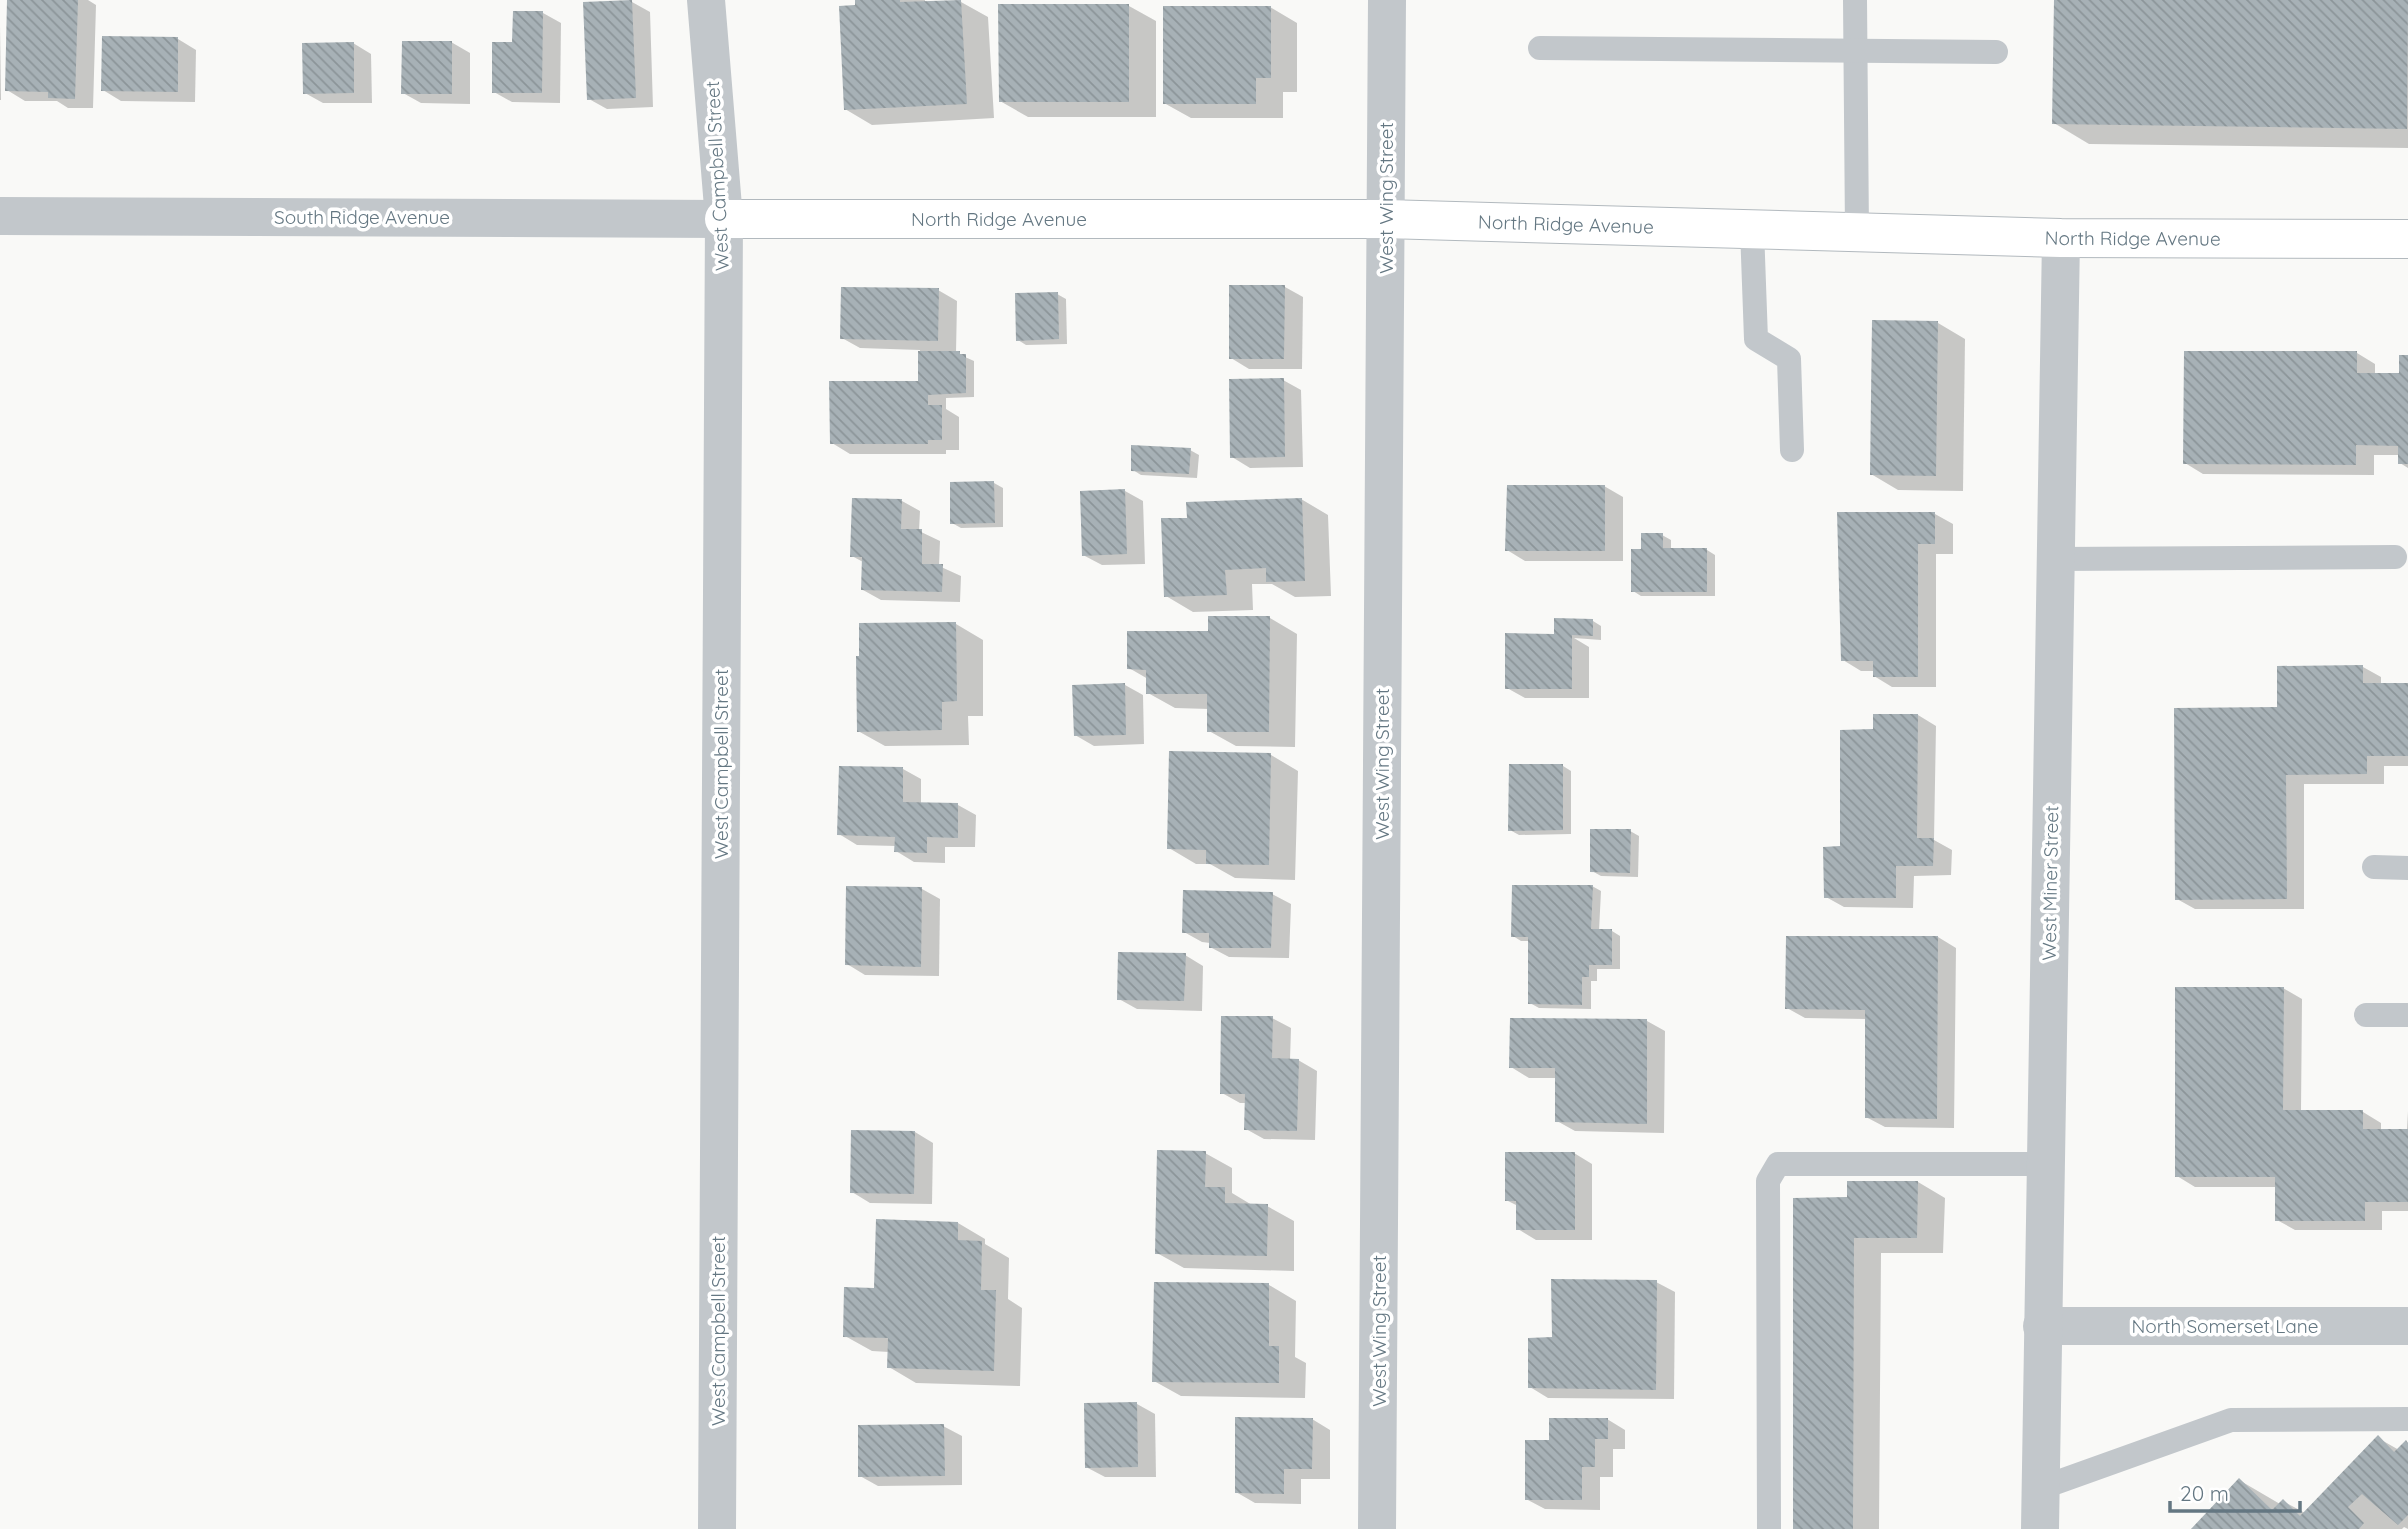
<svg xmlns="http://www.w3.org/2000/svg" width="2408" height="1529" font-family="Quicksand,sans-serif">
<defs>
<pattern id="building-back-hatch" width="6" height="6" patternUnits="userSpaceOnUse" patternTransform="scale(1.75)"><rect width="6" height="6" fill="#a7b1b6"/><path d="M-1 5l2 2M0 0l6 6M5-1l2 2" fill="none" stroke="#8c9599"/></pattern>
</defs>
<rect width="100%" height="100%" fill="#f9f9f7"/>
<g fill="#0003">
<polygon points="9,0 88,0 96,5 93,108 68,108 57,101 25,101 7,90"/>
<polygon points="857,0 925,0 925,3 961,2 988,17 994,118 872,125 845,109"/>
<polygon points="2056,0 2408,0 2408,148 2089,144 2054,123"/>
<polygon points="632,2 650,12 653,107 607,109 589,99"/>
<polygon points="1129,6 1156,21 1156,117 1028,117 1000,101"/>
<polygon points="1270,7 1297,23 1297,92 1283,92 1283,118 1191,118 1164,103"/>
<polygon points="543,13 561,23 560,103 512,102 494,92 514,44"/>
<polygon points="0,25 1,100 0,100"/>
<polygon points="178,39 196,50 195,102 121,101 103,90"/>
<polygon points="451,42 470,53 470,104 421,103 403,93"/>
<polygon points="353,43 371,54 372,103 323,103 305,93"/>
<polygon points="1285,287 1303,297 1302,369 1249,369 1231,358"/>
<polygon points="938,290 957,301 956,353 974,361 974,397 946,398 946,409 959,417 959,450 946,450 946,454 850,454 832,443 920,383 920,350 860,348 842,338"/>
<polygon points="1057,294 1066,299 1067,344 1026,345 1018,340"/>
<polygon points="1938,323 1965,339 1963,491 1898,490 1871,474"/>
<polygon points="2357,353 2375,364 2375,375 2401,375 2408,356 2408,468 2400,463 2400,455 2374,455 2374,475 2203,474 2185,463"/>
<polygon points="1283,380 1301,390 1303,467 1250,468 1232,457"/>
<polygon points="1190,450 1199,455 1197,478 1141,475 1133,470"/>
<polygon points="994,483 1003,488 1003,527 961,528 952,523"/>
<polygon points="1604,486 1623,497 1623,561 1525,561 1507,550"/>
<polygon points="1125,491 1143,501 1145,564 1102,565 1083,555"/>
<polygon points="1301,499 1328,515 1331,596 1295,597 1272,584 1252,584 1253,610 1193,612 1166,596 1189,520"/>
<polygon points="902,501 920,511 919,531 940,541 939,566 961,576 960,602 881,600 863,590 863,562 852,556"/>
<polygon points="1935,514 1953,524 1953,554 1936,554 1936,687 1892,687 1874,676 1874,671 1861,671 1843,660"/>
<polygon points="1662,535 1671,540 1671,550 1707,550 1715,555 1715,596 1641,596 1633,591 1643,550"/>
<polygon points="1270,618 1297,634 1295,747 1236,746 1209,731 1209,709 1175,708 1148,693 1148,679 1129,668 1210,633"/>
<polygon points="1593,621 1601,626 1601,640 1574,638 1589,647 1589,698 1525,698 1507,688 1562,637"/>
<polygon points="956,624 983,640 983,716 968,716 969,745 885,746 858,731"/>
<polygon points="2363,667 2381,677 2381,685 2408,685 2408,766 2384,766 2384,784 2304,784 2304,909 2195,909 2177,899 2279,709"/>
<polygon points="1125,685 1143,695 1144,744 1094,746 1075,735"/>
<polygon points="1918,715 1936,726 1934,840 1952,850 1951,875 1914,876 1913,908 1844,907 1826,897 1874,731"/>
<polygon points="1171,753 1271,755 1298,771 1295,880 1235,878 1210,864 1196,864 1169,848"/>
<polygon points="1563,766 1571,771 1571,834 1519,835 1510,830"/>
<polygon points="903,769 921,779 921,804 958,805 976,815 975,847 945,847 945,863 914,862 896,851 896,846 857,845 839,834"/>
<polygon points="1630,831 1639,836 1638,877 1601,876 1592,871"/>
<polygon points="1592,886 1601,891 1599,931 1612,931 1620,936 1620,969 1597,969 1597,981 1591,981 1591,1009 1539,1008 1530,1003 1530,941 1521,941 1513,936"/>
<polygon points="922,889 940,899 939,976 865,975 847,964"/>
<polygon points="1272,894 1291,904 1289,958 1229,957 1210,947 1210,943 1202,942 1184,932"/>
<polygon points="1938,937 1956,948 1954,1128 1885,1127 1866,1117 1866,1019 1805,1018 1787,1008"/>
<polygon points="1185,955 1203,966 1202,1011 1137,1009 1119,999"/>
<polygon points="2283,988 2302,999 2301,1112 2363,1112 2381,1123 2381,1130 2407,1130 2408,1111 2408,1211 2382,1211 2382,1230 2295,1230 2277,1220 2277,1187 2195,1187 2177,1176"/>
<polygon points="1272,1018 1291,1028 1290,1060 1298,1060 1317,1071 1315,1140 1264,1139 1246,1129 1246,1103 1240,1103 1222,1093"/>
<polygon points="1647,1021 1665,1031 1664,1133 1575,1131 1557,1121 1557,1078 1529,1078 1511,1067"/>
<polygon points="915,1132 933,1143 932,1204 870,1203 852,1192"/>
<polygon points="1205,1153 1232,1168 1232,1193 1252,1205 1267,1206 1294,1221 1294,1271 1184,1268 1157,1253"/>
<polygon points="1574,1153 1592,1164 1592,1240 1536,1240 1518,1229 1518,1206 1506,1200"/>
<polygon points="1918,1182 1945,1198 1943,1253 1881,1253 1879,1529 1794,1529 1849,1199"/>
<polygon points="958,1223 985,1239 985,1244 1009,1258 1008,1299 1022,1308 1020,1386 916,1383 889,1367 889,1352 872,1351 845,1336 876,1289"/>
<polygon points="1656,1282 1675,1292 1674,1399 1548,1398 1530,1387 1554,1338"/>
<polygon points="1269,1285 1296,1301 1295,1357 1306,1363 1305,1398 1181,1396 1154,1381"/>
<polygon points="1137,1404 1155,1414 1156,1477 1105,1477 1086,1467"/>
<polygon points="1312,1419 1330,1430 1330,1479 1301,1479 1301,1504 1255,1503 1236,1492"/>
<polygon points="1607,1419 1625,1430 1625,1449 1613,1449 1613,1477 1600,1477 1600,1510 1545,1509 1526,1499 1550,1441"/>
<polygon points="943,1426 962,1436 962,1485 878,1486 860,1476"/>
<polygon points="2378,1438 2399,1450 2408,1444 2408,1529 2404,1527 2402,1529 2194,1529 2239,1480 2280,1504 2283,1501 2305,1513"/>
</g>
<g fill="url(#building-back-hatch)">
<polygon points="7,0 78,0 75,99 48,98 48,92 5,91"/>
<polygon points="632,0 636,98 587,100 583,2"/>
<polygon points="855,0 900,0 900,2 961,0 967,104 844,110 839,6 855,5"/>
<polygon points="2054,0 2408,0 2407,129 2052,124"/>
<polygon points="998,4 1129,4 1129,102 999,102"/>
<polygon points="1163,6 1271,6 1271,78 1256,78 1256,104 1163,104"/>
<polygon points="513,11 543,11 542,93 492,93 492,42 512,42"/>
<polygon points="102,36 178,37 178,92 101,91"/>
<polygon points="402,41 452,41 452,94 401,94"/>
<polygon points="354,42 354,93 303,94 302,43"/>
<polygon points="1229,285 1285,285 1284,359 1229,359"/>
<polygon points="841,287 939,288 938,341 840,339"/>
<polygon points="1058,292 1059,339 1016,341 1015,293"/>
<polygon points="1872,320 1938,321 1936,476 1870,475"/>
<polygon points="918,351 960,351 960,354 966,354 966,393 928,395 928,405 942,405 942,440 928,440 928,444 830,444 829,381 918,381"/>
<polygon points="2184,351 2357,351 2357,373 2399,373 2399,355 2408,355 2408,464 2398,464 2398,446 2356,445 2356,465 2183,464"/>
<polygon points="1284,378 1285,457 1230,458 1229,379"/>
<polygon points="1131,445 1191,448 1189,474 1131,471"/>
<polygon points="994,481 995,523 950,524 950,482"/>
<polygon points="1507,485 1605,485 1605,551 1505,551"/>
<polygon points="1125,489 1127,554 1082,556 1080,491"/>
<polygon points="852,498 902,499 901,529 922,529 922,564 943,564 942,592 861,590 862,557 850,557"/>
<polygon points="1302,498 1305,581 1266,582 1266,568 1225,570 1227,595 1164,597 1161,518 1187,518 1186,502"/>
<polygon points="1837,512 1935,512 1935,544 1918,544 1918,677 1873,677 1873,661 1841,661"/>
<polygon points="1641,533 1663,533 1663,548 1707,548 1707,592 1631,592 1631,549 1641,549"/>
<polygon points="1208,616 1270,616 1269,732 1207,732 1207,694 1146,694 1146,670 1127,669 1127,631 1208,631"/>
<polygon points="1554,618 1593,619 1593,636 1572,635 1572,689 1505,689 1505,633 1554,634"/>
<polygon points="956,622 957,701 942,702 942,730 857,732 856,656 859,656 859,623"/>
<polygon points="2363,665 2363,683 2408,683 2408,756 2367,756 2367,774 2286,775 2287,899 2175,900 2174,708 2277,707 2277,666"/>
<polygon points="1125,683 1126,735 1074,736 1072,685"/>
<polygon points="1873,714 1918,714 1917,838 1934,838 1933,866 1896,866 1896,898 1824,898 1823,847 1840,846 1840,730 1873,729"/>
<polygon points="1169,751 1271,753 1269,865 1206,864 1206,850 1167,849"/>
<polygon points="1509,764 1563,764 1563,830 1508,831"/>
<polygon points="839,766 903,767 903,802 958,803 958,838 927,837 927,853 894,852 895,837 837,835"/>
<polygon points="1590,829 1631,829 1630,873 1590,872"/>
<polygon points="1512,885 1593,885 1591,929 1612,929 1612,965 1589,965 1589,977 1582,977 1582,1005 1528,1004 1528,937 1511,937"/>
<polygon points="846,886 922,887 921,967 845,965"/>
<polygon points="1183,890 1273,892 1271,948 1209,948 1209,933 1182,933"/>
<polygon points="1786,936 1938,936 1937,1119 1865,1118 1865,1010 1785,1009"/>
<polygon points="1118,952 1186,953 1184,1001 1117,1000"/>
<polygon points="2175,987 2284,987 2283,1110 2363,1110 2363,1129 2408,1129 2408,1202 2365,1202 2365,1221 2275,1221 2275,1177 2175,1177"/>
<polygon points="1221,1016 1273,1016 1272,1058 1299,1059 1297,1131 1244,1130 1245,1094 1220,1094"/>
<polygon points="1510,1018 1647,1019 1647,1124 1555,1122 1555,1068 1509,1068"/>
<polygon points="851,1130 915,1131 914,1194 850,1193"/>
<polygon points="1157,1150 1206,1151 1205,1187 1225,1187 1225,1203 1268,1204 1267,1256 1155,1254"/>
<polygon points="1505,1152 1575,1152 1575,1230 1516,1230 1516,1201 1505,1201"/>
<polygon points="1847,1181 1918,1181 1917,1238 1854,1238 1853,1529 1793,1529 1793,1198 1847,1197"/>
<polygon points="876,1219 958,1222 958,1240 982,1241 981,1290 996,1290 994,1371 887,1368 888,1338 843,1337 844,1287 874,1288"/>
<polygon points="1551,1279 1657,1280 1656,1390 1528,1388 1528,1338 1552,1337"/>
<polygon points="1154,1282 1269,1283 1269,1346 1279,1346 1279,1383 1152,1382"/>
<polygon points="1137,1402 1138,1467 1085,1468 1084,1403"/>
<polygon points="1235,1417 1313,1418 1312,1469 1284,1469 1284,1494 1235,1493"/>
<polygon points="1549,1418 1608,1418 1608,1439 1595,1439 1595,1467 1582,1467 1582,1500 1525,1500 1525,1440 1549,1440"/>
<polygon points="944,1424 945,1476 858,1477 858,1425"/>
<polygon points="2378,1435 2394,1452 2406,1440 2408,1443 2408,1515 2398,1525 2362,1494 2348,1507 2364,1523 2359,1529 2191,1529 2239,1478 2272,1510 2283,1499 2300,1516"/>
</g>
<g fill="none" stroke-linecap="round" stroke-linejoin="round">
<defs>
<g id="secondary">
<path id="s1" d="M 724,219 L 1385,219 L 2061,238 L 2408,239"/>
</g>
</defs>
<use href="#secondary" stroke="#b2b9be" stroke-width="40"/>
<g stroke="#c2c7cb" stroke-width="24">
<polyline points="1855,0 1857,232"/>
<polyline points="1540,48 1996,52"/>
<polyline points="1752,229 1756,339 1789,359 1792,450"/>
<polyline points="2055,559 2395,557"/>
<polyline points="2374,867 2408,868"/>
<polyline points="2366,1015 2408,1015"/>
<polyline points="2041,1488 2231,1420 2408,1419"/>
<polyline points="1769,1529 1768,1181 1778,1164 2045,1164"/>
</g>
<g stroke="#c2c7cb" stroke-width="38">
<polyline points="706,0 724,219 717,1529"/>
<polyline points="0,216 724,219"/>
<polyline points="2042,1326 2408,1326"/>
<polyline points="1377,1529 1387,0"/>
<polyline points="2040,1529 2061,238"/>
</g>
<use href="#secondary" stroke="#fff" stroke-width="38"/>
</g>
<g text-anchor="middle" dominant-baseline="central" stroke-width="7" stroke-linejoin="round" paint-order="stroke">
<g font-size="19" fill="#647782" stroke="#fff">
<text transform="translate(717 176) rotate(-93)">West Campbell Street</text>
<text transform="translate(1386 198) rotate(-90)">West Wing Street</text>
<text x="362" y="217">South Ridge Avenue</text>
<text stroke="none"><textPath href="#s1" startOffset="275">North Ridge Avenue</textPath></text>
<text stroke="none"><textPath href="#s1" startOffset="842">North Ridge Avenue</textPath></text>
<text stroke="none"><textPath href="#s1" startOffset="1409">North Ridge Avenue</textPath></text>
<text transform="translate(721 764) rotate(-90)">West Campbell Street</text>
<text transform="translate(1382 764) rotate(-90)">West Wing Street</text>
<text transform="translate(2050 883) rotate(-89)">West Miner Street</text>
<text x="2225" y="1326">North Somerset Lane</text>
<text transform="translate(718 1331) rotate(-90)">West Campbell Street</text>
<text transform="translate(1379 1331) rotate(-90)">West Wing Street</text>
</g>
</g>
<path d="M2170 1501v10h130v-10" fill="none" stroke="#647782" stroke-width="3.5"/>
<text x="2180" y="1501" font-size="21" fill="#647782" stroke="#ffffff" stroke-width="5" paint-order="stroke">20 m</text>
</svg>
